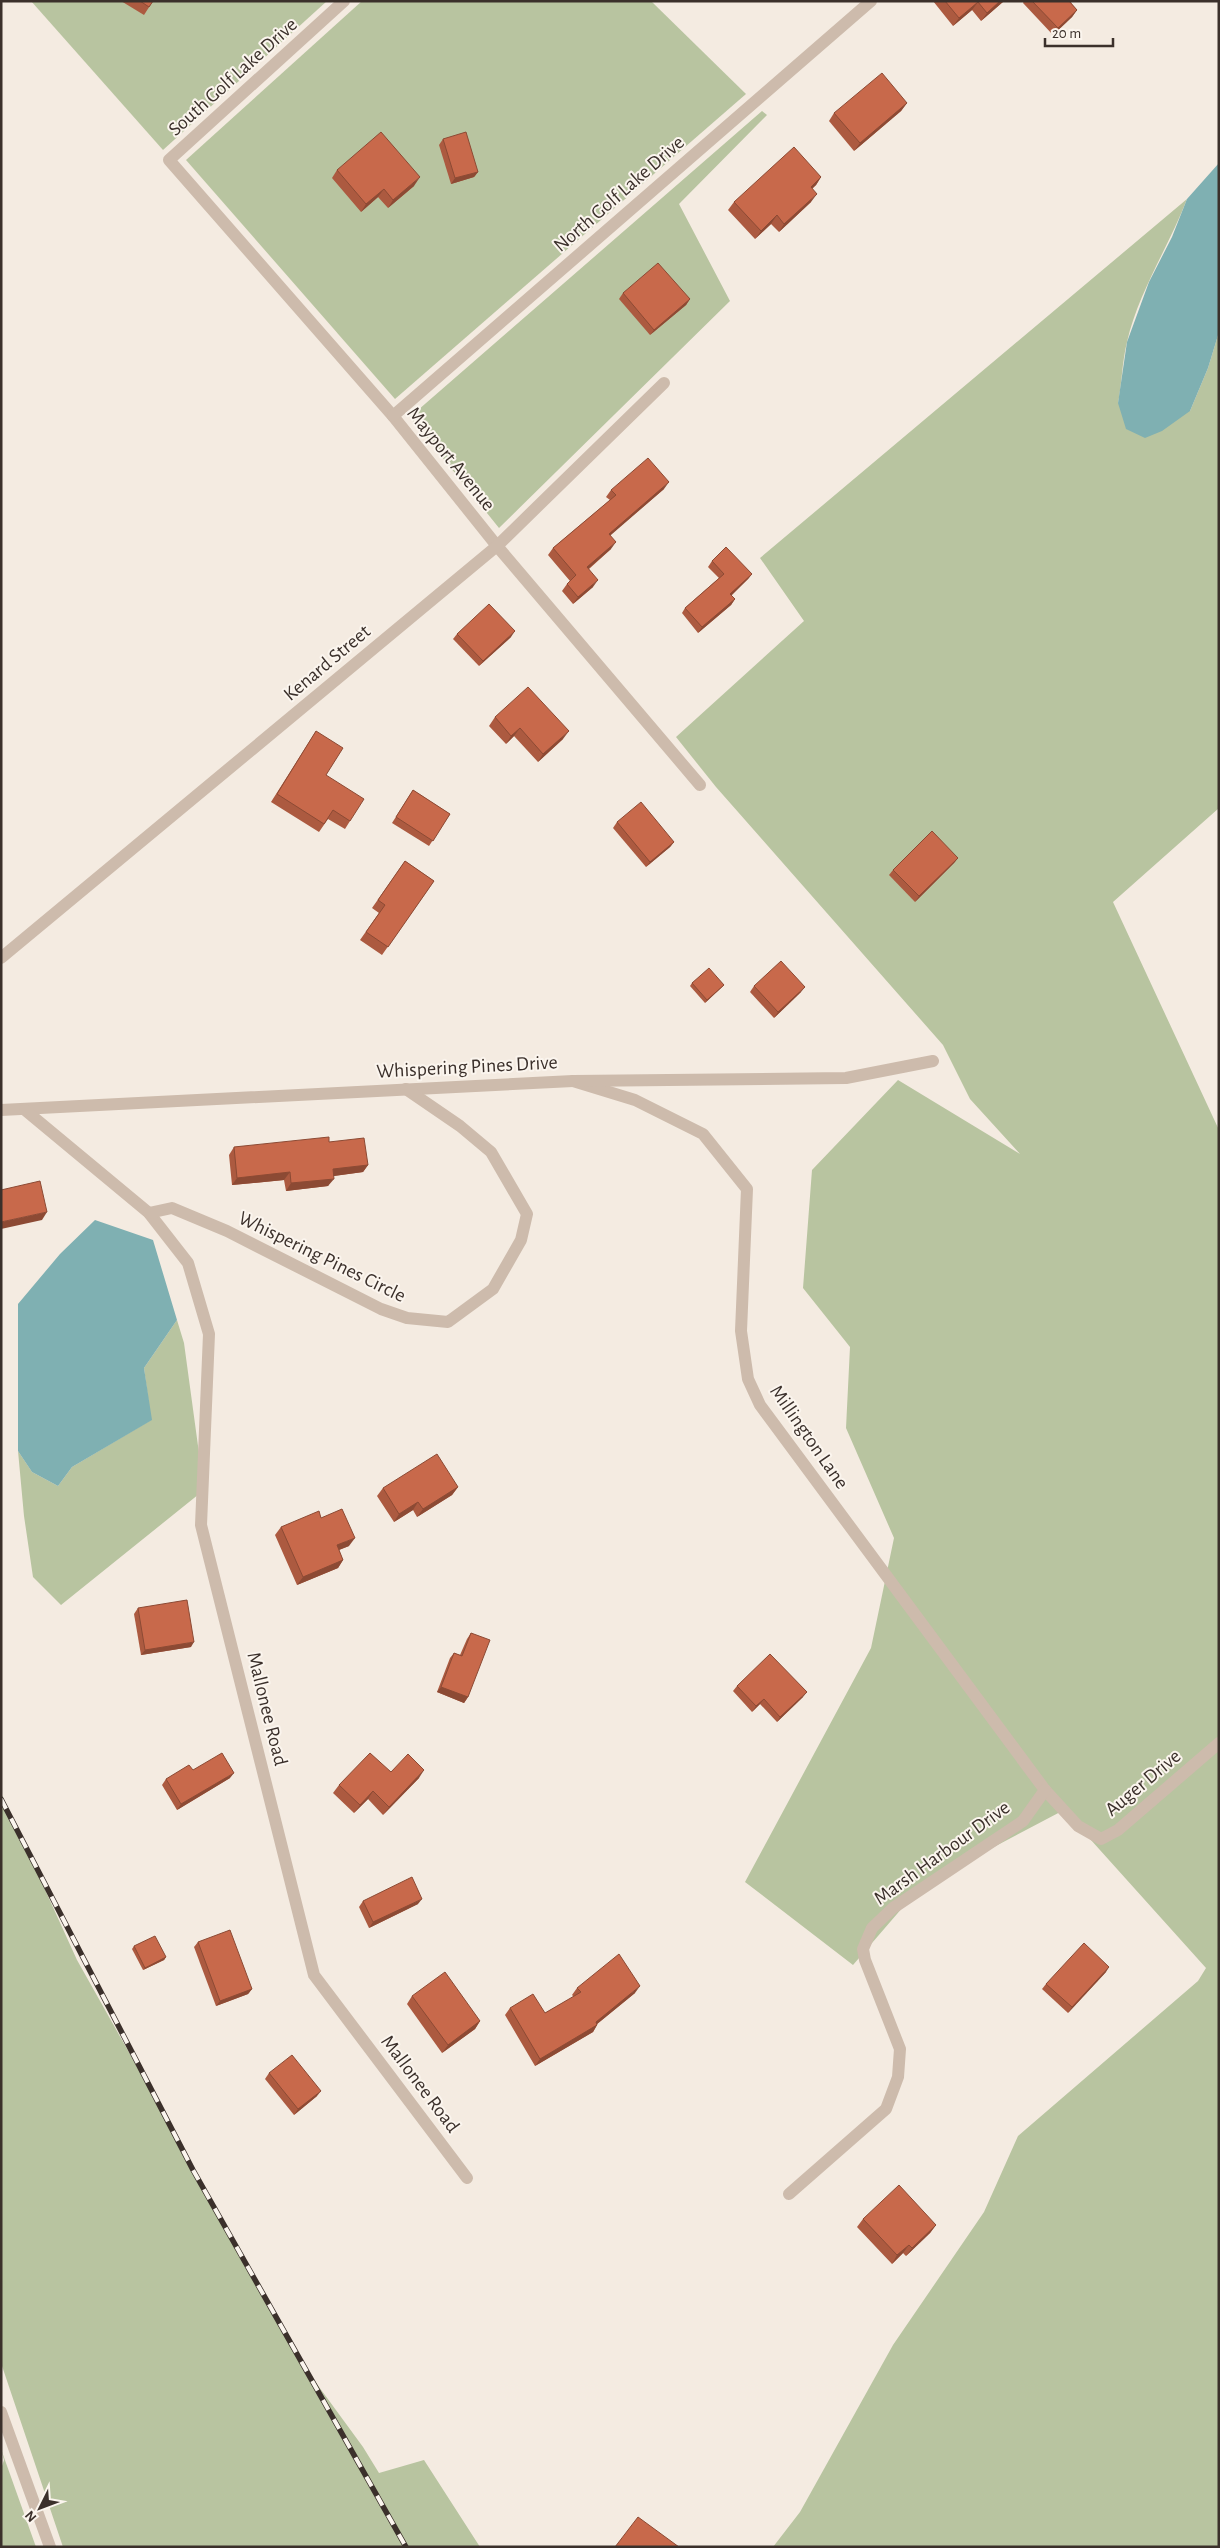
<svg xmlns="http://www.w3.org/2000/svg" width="1220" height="2548" font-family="'Alegreya Sans',sans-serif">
<rect width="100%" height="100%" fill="#f4ebe1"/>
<g fill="#b8c4a0">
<polygon points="31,1 327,1 163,150"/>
<polygon points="362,1 651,1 746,94 395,399 186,160"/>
<polygon points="762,111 767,115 679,204 730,301 499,528 410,417"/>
<path d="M 1187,199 C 1169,246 1138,293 1127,342 C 1122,362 1122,383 1118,403 L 1190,411 L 1208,368 L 1219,332 L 1219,808 L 1113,902 L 1219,1130 L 1219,2547 L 773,2547 L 800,2512 L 893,2345 L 984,2212 L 1018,2136 L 1198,1981 L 1206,1968 L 1064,1810 L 922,1885 L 853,1965 L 745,1882 L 871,1648 L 894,1538 L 846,1428 L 850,1347 L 803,1288 L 812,1170 L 898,1080 L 1020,1154 L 970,1099 L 943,1045 L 716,787 L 676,737 L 804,621 L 760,558 Z"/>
<polygon points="177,1320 184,1343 204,1490 61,1605 33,1577 24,1516 18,1451 32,1472 58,1486 72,1467 151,1420 144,1368"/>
<polygon points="1,1793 77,1960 311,2376 363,2447 379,2473 424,2460 480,2547 63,2547 1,2363"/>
<polygon points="1,2449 36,2547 1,2547 1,2469 4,2460"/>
</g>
<g fill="#7fb0b2">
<polygon points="1219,163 1219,332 1208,368 1190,411 1162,431 1145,438 1126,429 1118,403 1127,342 1149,282 1172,237 1187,199"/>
<polygon points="95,1220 153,1240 177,1320 144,1368 152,1420 72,1467 58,1486 32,1472 18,1451 18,1304 60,1254"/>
</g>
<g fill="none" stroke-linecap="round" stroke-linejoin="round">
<g stroke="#cdbbac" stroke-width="12">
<polyline points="344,1 169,160 393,416 497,546 700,785"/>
<polyline points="393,416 871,1"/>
<polyline points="1,958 497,546 664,383"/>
<polyline points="573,1081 635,1100 703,1134 747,1189 741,1331 748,1379 760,1405 1045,1790 1078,1826 1101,1839 1118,1830 1219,1743"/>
<polyline points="1,1110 573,1081 846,1078 933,1061"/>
<polyline points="25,1110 149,1213 188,1263 209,1334 201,1525 314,1975 467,2178"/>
<polyline points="149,1213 172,1208 227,1231 381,1309 407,1318 448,1322 493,1289 521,1240 527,1214 491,1152 460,1126 406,1089"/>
<polyline points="789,2194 886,2109 898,2077 900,2049 865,1960 863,1949 872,1928 893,1908 1023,1821 1045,1790"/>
<polyline points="1,2412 50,2547"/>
</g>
<defs>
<polyline id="rail" points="1,1799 193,2170 406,2547"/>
</defs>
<use href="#rail" stroke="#3b302b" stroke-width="5.5"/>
<use href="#rail" stroke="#fbf5ee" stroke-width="4" stroke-dasharray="11" stroke-linecap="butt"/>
</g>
<g fill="#ac5a40">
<polygon points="121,1 153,1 144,15"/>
<polygon points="933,1 1004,1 981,21 972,10 953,26"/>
<polygon points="1024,1 1072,1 1071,3 1077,10 1072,17 1053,35 1023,3"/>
<polygon points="907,103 901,111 854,151 829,121 834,113"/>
<polygon points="443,139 478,172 474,177 451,184 439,145"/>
<polygon points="337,170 414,186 388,208 378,197 361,212 332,178"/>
<polygon points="821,177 816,185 812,189 811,202 779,232 771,224 755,239 728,210 734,202"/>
<polygon points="623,293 690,299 686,305 650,335 619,299"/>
<polygon points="664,489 610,535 611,549 589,569 593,587 573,604 562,591 567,584 570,581 548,555 553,548 610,500 606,497 611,490"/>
<polygon points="712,561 752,574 748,579 731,595 735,599 731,605 698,633 682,613 685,608 719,578 708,567"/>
<polygon points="457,634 511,637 479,666 453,639"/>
<polygon points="495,717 563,739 538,762 514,736 506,744 489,726"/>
<polygon points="316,731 326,775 350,821 345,829 328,819 319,832 271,802"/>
<polygon points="413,790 450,814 429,846 392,823"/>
<polygon points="617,822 674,842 670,847 646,867 613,828"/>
<polygon points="958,858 954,863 915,902 889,875 893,870"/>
<polygon points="405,861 434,881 382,955 360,940 379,913 372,908"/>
<polygon points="692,983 724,985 722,987 705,1003 690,986"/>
<polygon points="754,986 801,992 774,1018 750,992"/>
<polygon points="329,1142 368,1165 363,1172 333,1176 328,1186 286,1191 284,1180 232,1185 229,1155 234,1147"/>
<polygon points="458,1487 452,1495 417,1517 413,1510 394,1522 377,1496 383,1488"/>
<polygon points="321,1518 349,1546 339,1550 343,1560 338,1568 297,1585 275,1535 281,1527"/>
<polygon points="138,1608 191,1647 141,1655 134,1614"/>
<polygon points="471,1633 468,1697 464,1703 437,1692 450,1658 454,1653 460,1655 467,1639"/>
<polygon points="737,1686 803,1697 777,1722 760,1704 752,1712 733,1691"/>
<polygon points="193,1770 230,1778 177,1810 162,1785 166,1779"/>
<polygon points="391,1772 419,1778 383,1815 368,1799 354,1813 333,1793 339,1785"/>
<polygon points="363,1901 418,1904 369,1928 359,1907"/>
<polygon points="198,1942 252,1989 248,1994 216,2006 194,1947"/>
<polygon points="134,1946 166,1957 164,1960 143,1970 132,1949"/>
<polygon points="1106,1972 1068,2013 1042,1989 1046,1984"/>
<polygon points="577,1988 635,1993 597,2024 597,2025 593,2032 535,2066 505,2015 510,2008 545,2013 574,1997 572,1995"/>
<polygon points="412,1996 480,2021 475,2029 442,2053 407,2004"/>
<polygon points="269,2073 317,2096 294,2115 265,2079"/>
<polygon points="863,2219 936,2225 930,2233 906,2256 903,2253 892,2264 857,2227"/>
</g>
<g fill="#8c4a34">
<polygon points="1000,1 1004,1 981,21 987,13"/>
<polygon points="978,2 972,10 953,26 959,18"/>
<polygon points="1077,10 1072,17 1053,35 1058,28"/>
<polygon points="907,103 901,111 854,151 860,143"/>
<polygon points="478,172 474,177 451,184 455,178"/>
<polygon points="420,177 414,186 388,208 393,200"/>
<polygon points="821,177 816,185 805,195 811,187"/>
<polygon points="384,189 378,197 361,212 366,204"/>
<polygon points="817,194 811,202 779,232 784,224"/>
<polygon points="777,215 771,224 755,239 761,231"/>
<polygon points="690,299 686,305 650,335 654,330"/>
<polygon points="669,482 664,489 604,541 609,534"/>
<polygon points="616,542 611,549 582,574 587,567"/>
<polygon points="752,574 748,579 727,600 730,594"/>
<polygon points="598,580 593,587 573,604 578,597"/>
<polygon points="735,599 731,605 698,633 702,627"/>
<polygon points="515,631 511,637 479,666 483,661"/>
<polygon points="520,728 514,736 506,744 511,736"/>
<polygon points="569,731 563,739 538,762 543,754"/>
<polygon points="674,842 670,847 646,867 650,862"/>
<polygon points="958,858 954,863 915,902 919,896"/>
<polygon points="724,985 722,987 705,1003 707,1000"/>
<polygon points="805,987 801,992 774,1018 778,1012"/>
<polygon points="368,1165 363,1172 327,1177 333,1169"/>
<polygon points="290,1172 284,1180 232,1185 237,1178"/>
<polygon points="334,1179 328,1186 286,1191 291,1183"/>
<polygon points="47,1212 42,1220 1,1229 1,1222"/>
<polygon points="458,1487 452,1495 417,1517 423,1509"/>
<polygon points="418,1502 413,1510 394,1522 399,1514"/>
<polygon points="355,1538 349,1546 331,1553 337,1545"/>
<polygon points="343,1560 338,1568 297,1585 303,1577"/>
<polygon points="194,1642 191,1647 141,1655 145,1650"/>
<polygon points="441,1687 468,1697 464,1703 437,1692"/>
<polygon points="807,1692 803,1697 777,1722 780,1717"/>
<polygon points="764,1699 760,1704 752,1712 756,1706"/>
<polygon points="424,1770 419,1778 383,1815 389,1807"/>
<polygon points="234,1773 230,1778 177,1810 181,1804"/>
<polygon points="373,1791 368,1799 354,1813 360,1805"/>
<polygon points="422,1899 418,1904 369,1928 373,1922"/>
<polygon points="166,1957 164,1960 143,1970 145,1968"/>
<polygon points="1109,1967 1106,1972 1068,2013 1072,2007"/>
<polygon points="640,1986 635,1993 591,2029 596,2022"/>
<polygon points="252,1989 248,1994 216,2006 220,2001"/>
<polygon points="480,2021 475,2029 442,2053 448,2045"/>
<polygon points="597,2025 593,2032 535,2066 540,2059"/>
<polygon points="321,2091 317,2096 294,2115 298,2109"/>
<polygon points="936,2225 930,2233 906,2256 912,2248"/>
<polygon points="909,2245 903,2253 892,2264 897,2255"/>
</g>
<g fill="#c8694b" stroke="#8c4a34">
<polygon points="140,1 153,1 149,7"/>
<polygon points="945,1 1000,1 987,13 978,2 959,18"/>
<polygon points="1032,1 1069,1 1077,10 1058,28"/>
<polygon points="882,73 907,103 860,143 834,113"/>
<polygon points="381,132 420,177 393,200 384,189 366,204 337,170"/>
<polygon points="466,132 478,172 455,178 443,139"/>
<polygon points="794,147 821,177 811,187 817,194 784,224 777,215 761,231 734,202"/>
<polygon points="658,263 690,299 654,330 623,293"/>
<polygon points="648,458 669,482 609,534 616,542 587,567 598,580 578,597 567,584 576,575 553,548 616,495 611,490"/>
<polygon points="726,547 752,574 730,594 735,599 702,627 685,608 724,574 712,561"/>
<polygon points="489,604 515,631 483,661 457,634"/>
<polygon points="528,687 569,731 543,754 520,728 511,736 495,717"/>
<polygon points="316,731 343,748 326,775 364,799 350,821 333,810 324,824 277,794"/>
<polygon points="413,790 450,814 433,841 396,817"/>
<polygon points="641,802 674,842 650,862 617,822"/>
<polygon points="932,831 958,858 919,896 893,870"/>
<polygon points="405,861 434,881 388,947 366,932 385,905 378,900"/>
<polygon points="781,961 805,987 778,1012 754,986"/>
<polygon points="709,968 724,985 707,1000 692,983"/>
<polygon points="329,1137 329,1142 364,1138 368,1165 333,1169 334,1179 291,1183 290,1172 237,1178 234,1147"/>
<polygon points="40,1181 47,1212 1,1222 1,1190"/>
<polygon points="437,1454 458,1487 423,1509 418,1502 399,1514 383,1488"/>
<polygon points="342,1509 355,1538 337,1545 343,1560 303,1577 281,1527 319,1511 321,1518"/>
<polygon points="187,1600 194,1642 145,1650 138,1608"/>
<polygon points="471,1633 490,1640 468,1697 441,1687 454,1653 462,1656"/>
<polygon points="770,1654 807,1692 780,1717 764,1699 756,1706 737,1686"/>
<polygon points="222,1753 234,1773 181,1804 166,1779 189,1765 193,1770"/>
<polygon points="370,1753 391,1772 408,1754 424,1770 389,1807 373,1791 360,1805 339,1785"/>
<polygon points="412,1877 422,1899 373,1922 363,1901"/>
<polygon points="230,1930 252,1989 220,2001 198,1942"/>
<polygon points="155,1936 166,1957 145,1968 134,1946"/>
<polygon points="1084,1943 1109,1967 1072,2007 1046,1984"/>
<polygon points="619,1954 640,1986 596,2022 597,2025 540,2059 510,2008 533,1994 545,2013 581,1992 577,1988"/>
<polygon points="445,1972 480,2021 448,2045 412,1996"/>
<polygon points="292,2055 321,2091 298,2109 269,2073"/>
<polygon points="899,2185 936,2225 912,2248 909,2245 897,2255 863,2219"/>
<polygon points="638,2517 679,2547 615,2547"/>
</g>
<g text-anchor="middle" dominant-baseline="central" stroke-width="4" stroke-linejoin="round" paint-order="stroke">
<g font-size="20" fill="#3b302b" stroke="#fbf5ee">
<text transform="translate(233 77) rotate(-42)">South Golf Lake Drive</text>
<text transform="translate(619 194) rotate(-41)">North Golf Lake Drive</text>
<text transform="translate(451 459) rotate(51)">Mayport Avenue</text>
<text transform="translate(327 663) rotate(-40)">Kenard Street</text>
<text transform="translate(467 1067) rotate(-3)">Whispering Pines Drive</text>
<text transform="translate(322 1257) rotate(26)">Whispering Pines Circle</text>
<text transform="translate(809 1437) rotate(55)">Millington Lane</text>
<text transform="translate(267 1709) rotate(76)">Mallonee Road</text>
<text transform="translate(1143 1783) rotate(-40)">Auger Drive</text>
<text transform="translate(942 1853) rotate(-36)">Marsh Harbour Drive</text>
<text transform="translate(420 2084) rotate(53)">Mallonee Road</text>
</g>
</g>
<rect width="1220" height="2548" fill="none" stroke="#3b302b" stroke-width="5"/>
<g transform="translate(40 2508) rotate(228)" stroke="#fbf5ee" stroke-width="4" paint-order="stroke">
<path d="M0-4L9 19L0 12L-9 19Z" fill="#3b302b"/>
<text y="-8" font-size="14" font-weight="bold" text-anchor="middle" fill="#3b302b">N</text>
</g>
<path d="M1045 38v8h68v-8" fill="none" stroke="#3b302b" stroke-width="2.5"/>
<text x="1052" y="38" font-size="15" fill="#3b302b" stroke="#fbf5ee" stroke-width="4" paint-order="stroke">20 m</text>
</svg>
